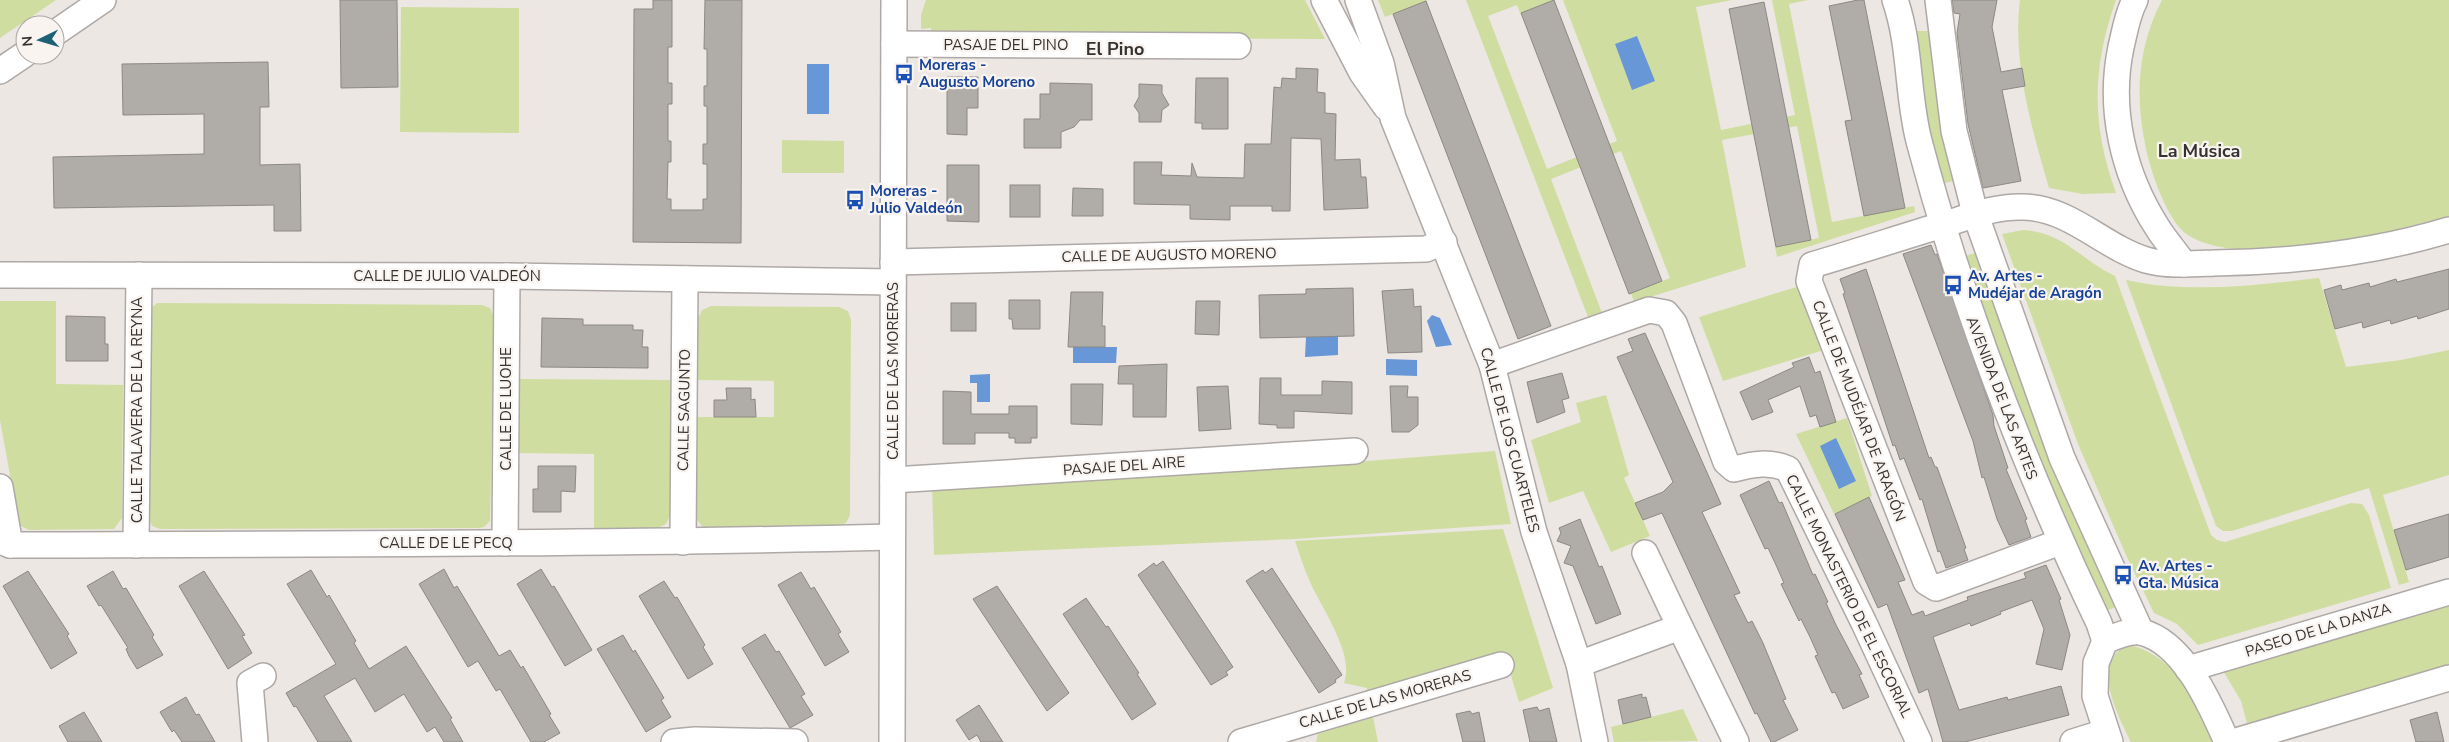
<svg xmlns="http://www.w3.org/2000/svg" width="2449" height="742" font-family="'Nunito Sans',sans-serif">
<rect width="100%" height="100%" fill="#ece7e3"/>
<g fill="#d0dda0">
<polygon points="0,0 56,0 0,38"/>
<polygon points="926,0 1305,0 1325,39 932,38 931,28 921,29 921,15"/>
<polygon points="1378,0 1427,0 1427,1 1385,17"/>
<polygon points="1466,0 1554,0 1520,13 1517,5 1488,16 1547,169 1617,141 1563,0 1732,0 1696,7 1721,130 1795,115 1772,0 1808,0 1789,4 1832,222 1914,206 1915,212 1777,257 1775,247 1819,238 1797,126 1722,140 1746,267 1634,302 1631,293 1670,278 1621,151 1551,179 1602,313 1588,317"/>
<path d="M 2020,0 L 2116,0 C 2092,68 2091,124 2116,193 L 2083,194 L 2049,188 C 2032,129 2012,62 2020,0 Z"/>
<path d="M 2162,0 L 2449,0 L 2449,216 C 2387,232 2240,273 2185,233 C 2166,218 2149,167 2145,144 C 2135,94 2138,46 2162,0 Z"/>
<polygon points="401,7 519,8 519,133 400,132"/>
<polygon points="1914,31 1930,31 1956,180 1942,184 1929,137"/>
<polygon points="782,140 844,141 844,173 782,173"/>
<path d="M 2023,230 C 2064,232 2081,260 2115,276 L 2211,535 L 2217,540 L 2225,542 L 2351,503 L 2362,504 L 2369,515 L 2391,588 L 2198,645 L 2177,624 L 2154,613 L 2126,555 L 2078,444 L 2002,234 Z"/>
<polygon points="1979,252 2121,605 2103,612 2040,469 1962,257"/>
<path d="M 2319,278 L 2346,367 L 2401,360 L 2449,350 L 2449,475 L 2383,495 L 2409,582 L 2399,585 L 2369,488 L 2232,531 L 2223,531 L 2216,526 L 2126,280 C 2189,294 2256,285 2319,278 Z"/>
<polygon points="1803,285 1824,350 1723,381 1699,317"/>
<polygon points="0,301 56,301 56,384 123,385 122,518 114,529 29,530 19,525 0,420"/>
<polygon points="157,303 482,305 490,308 494,317 490,521 484,527 479,528 160,529 152,526 148,517 150,309"/>
<polygon points="711,306 839,307 848,311 851,320 850,494 850,515 846,523 838,527 703,527 697,520 697,417 774,417 774,381 698,380 698,319 702,310"/>
<polygon points="519,379 672,380 670,516 666,524 658,528 594,528 594,454 518,453"/>
<polygon points="1606,395 1629,475 1624,478 1650,536 1611,552 1583,491 1549,503 1531,440 1581,422 1576,403"/>
<polygon points="1847,418 1872,496 1834,514 1796,434"/>
<polygon points="1495,451 1511,524 1295,539 934,555 932,485 1355,462"/>
<path d="M 1503,529 L 1553,688 L 1519,702 L 1504,653 L 1366,693 L 1367,688 L 1344,683 C 1355,654 1322,609 1310,582 C 1304,569 1300,555 1295,541 Z"/>
<polygon points="2449,602 2449,668 2248,727 2241,701 2222,669"/>
<path d="M 2131,645 C 2179,659 2195,701 2214,742 L 2131,742 C 2118,715 2087,657 2131,645 Z"/>
<polygon points="1683,709 1698,741 1614,742 1611,727"/>
<polygon points="1373,717 1378,742 1316,742 1318,734"/>
</g>
<g fill="#6797d6">
<polygon points="1637,36 1655,81 1632,90 1615,44"/>
<rect x="807" y="64" width="22" height="50"/>
<polygon points="1432,315 1440,318 1452,345 1436,347 1427,321"/>
<polygon points="1338,336 1338,355 1305,357 1306,337"/>
<polygon points="1073,347 1117,347 1116,363 1073,363"/>
<polygon points="1386,359 1417,360 1417,376 1386,375"/>
<polygon points="990,374 990,402 977,402 977,383 970,383 970,375"/>
<polygon points="1836,438 1856,481 1839,489 1820,446"/>
</g>
<g fill="#b0aca8" stroke="#8c8884">
<polygon points="340,0 397,0 398,87 341,88"/>
<polygon points="653,0 672,0 672,47 668,47 668,83 672,83 672,104 668,104 668,141 671,141 671,162 668,162 667,199 671,199 671,210 703,210 703,199 707,199 707,164 703,164 703,144 707,144 707,106 704,106 704,86 707,86 707,49 704,49 705,0 742,0 741,243 633,242 634,9 653,9"/>
<polygon points="1554,0 1662,281 1629,294 1521,13"/>
<polygon points="1858,0 1864,0 1905,208 1864,216 1845,121 1852,120 1829,6"/>
<polygon points="1952,0 1997,0 1992,27 2001,72 2022,68 2025,86 2002,90 2021,181 1983,188 1968,124 1957,33 1960,14 1954,13"/>
<polygon points="1426,1 1551,326 1518,339 1393,14"/>
<polygon points="1764,2 1811,240 1776,247 1729,9"/>
<polygon points="268,62 269,107 260,107 260,165 300,164 301,231 274,231 274,205 54,208 53,157 204,154 204,114 123,115 122,64"/>
<polygon points="1296,68 1318,69 1317,92 1325,93 1325,113 1336,114 1335,160 1360,159 1361,177 1366,177 1368,208 1324,210 1321,139 1291,138 1290,211 1272,211 1272,206 1230,206 1230,220 1190,219 1190,205 1134,204 1134,162 1162,162 1161,175 1191,176 1192,163 1197,177 1244,178 1245,144 1271,144 1274,87 1281,88 1282,78 1296,79"/>
<polygon points="947,77 978,77 978,108 967,108 967,135 947,134"/>
<polygon points="1196,78 1228,78 1228,129 1202,129 1202,123 1195,123"/>
<polygon points="1050,83 1092,84 1092,120 1080,120 1074,127 1061,132 1061,148 1024,148 1024,119 1040,119 1040,94 1050,94"/>
<polygon points="1139,84 1162,85 1162,93 1169,105 1162,110 1161,122 1139,122 1139,113 1134,106 1139,97"/>
<polygon points="947,165 979,165 979,222 947,221"/>
<rect x="1010" y="185" width="30" height="32"/>
<polygon points="1073,188 1103,189 1103,216 1072,216"/>
<polygon points="1931,245 1935,255 1937,254 1993,415 1994,426 2008,468 2006,469 2027,519 2025,520 2031,537 2009,545 1997,519 1984,477 1982,478 1973,441 1903,254"/>
<polygon points="1866,269 1929,458 1931,457 1935,467 1937,467 1966,548 1964,549 1968,560 1946,568 1940,551 1938,552 1922,499 1920,500 1904,458 1900,460 1895,445 1893,446 1843,294 1845,293 1840,279"/>
<polygon points="2449,269 2449,309 2418,319 2417,316 2391,324 2390,320 2363,328 2362,322 2335,329 2324,290 2341,285 2342,290 2369,283 2370,287 2396,279 2397,282"/>
<polygon points="1353,288 1354,336 1260,338 1259,295 1306,294 1306,289"/>
<polygon points="1413,289 1414,307 1421,306 1422,352 1388,353 1382,291"/>
<polygon points="1071,292 1103,292 1102,326 1105,326 1105,347 1068,347"/>
<polygon points="1009,300 1040,300 1040,329 1013,329 1012,319 1009,319"/>
<polygon points="1196,301 1220,301 1219,335 1195,334"/>
<rect x="951" y="303" width="25" height="28"/>
<polygon points="66,316 105,317 105,344 108,344 108,361 66,361"/>
<polygon points="542,318 583,319 583,325 633,325 633,330 643,330 642,347 648,347 648,368 541,367"/>
<polygon points="1645,333 1721,504 1702,512 1740,593 1734,595 1748,623 1752,621 1763,643 1786,699 1783,700 1798,730 1774,742 1771,742 1757,713 1755,714 1662,513 1643,520 1635,503 1663,492 1673,482 1617,357 1633,351 1628,339"/>
<polygon points="1809,357 1815,373 1820,371 1836,422 1820,427 1816,415 1810,417 1800,386 1768,400 1773,412 1752,420 1740,392 1794,367 1792,363"/>
<polygon points="1167,364 1166,417 1133,417 1133,384 1118,384 1119,366"/>
<polygon points="1562,373 1569,398 1562,400 1565,412 1537,423 1527,382"/>
<polygon points="1260,378 1281,378 1281,395 1322,395 1322,381 1352,382 1352,414 1294,411 1294,428 1277,428 1277,425 1259,424"/>
<polygon points="1071,384 1103,384 1102,425 1071,424"/>
<polygon points="1228,386 1231,429 1199,431 1197,387"/>
<polygon points="1390,386 1408,386 1407,397 1418,397 1418,425 1409,432 1392,432"/>
<polygon points="726,388 751,388 751,400 755,399 756,417 714,417 714,400 727,400"/>
<polygon points="943,391 971,392 971,414 1009,414 1009,406 1037,406 1037,438 1031,438 1031,443 1015,443 1015,438 1009,438 1009,433 975,433 975,444 943,444"/>
<polygon points="538,466 576,466 575,492 561,491 561,512 533,512 533,489 538,489"/>
<polygon points="1769,481 1779,503 1782,502 1813,575 1815,574 1828,602 1826,603 1836,625 1862,674 1859,675 1869,697 1843,709 1835,692 1832,693 1815,656 1818,655 1810,637 1801,619 1799,621 1781,584 1784,583 1776,565 1768,548 1765,549 1740,495"/>
<polygon points="1869,497 1905,580 1898,582 1912,615 1923,611 1925,616 1968,600 1967,597 2026,578 2024,573 2046,565 2061,599 2059,600 2070,635 2062,670 2036,664 2044,629 2032,600 2000,612 2001,614 1971,626 1970,623 1933,637 1959,710 2007,697 2008,700 2061,686 2069,715 1965,742 1943,742 1928,689 1919,693 1887,604 1878,608 1835,514"/>
<polygon points="2449,514 2449,557 2406,570 2394,530"/>
<polygon points="1580,519 1599,567 1602,566 1621,614 1596,624 1573,566 1564,563 1571,546 1557,541 1561,533 1559,528"/>
<polygon points="1163,561 1233,667 1226,672 1228,675 1211,685 1138,575 1154,563 1156,566"/>
<polygon points="1272,568 1342,675 1335,680 1336,682 1319,693 1246,581 1263,570 1265,573"/>
<polygon points="444,569 454,588 457,586 499,656 510,650 521,668 523,666 551,714 549,715 560,733 544,742 531,742 500,689 496,691 478,661 468,667 419,584"/>
<polygon points="541,569 552,587 554,586 592,650 565,666 517,584"/>
<polygon points="311,570 327,597 329,595 356,641 354,643 369,669 406,646 452,718 450,719 463,742 444,742 435,727 427,732 404,694 375,712 355,678 324,696 352,742 318,742 296,706 294,707 286,693 336,664 287,584"/>
<polygon points="28,571 69,634 67,636 77,653 51,669 3,586"/>
<polygon points="113,571 123,589 126,588 154,635 152,637 163,655 137,669 129,656 126,649 128,648 101,605 99,606 87,586"/>
<polygon points="204,571 245,635 242,636 252,653 228,669 179,586"/>
<polygon points="801,572 811,589 814,587 841,632 838,634 849,652 825,666 778,585"/>
<polygon points="664,581 675,598 677,597 705,645 703,647 713,664 688,679 639,596"/>
<polygon points="997,586 1069,693 1047,711 973,599"/>
<polygon points="1086,598 1106,627 1108,626 1139,673 1137,674 1156,704 1132,720 1063,614"/>
<polygon points="765,634 776,652 779,651 805,694 801,696 813,715 790,728 742,648"/>
<polygon points="623,635 633,652 635,650 664,698 661,700 671,717 646,732 597,649"/>
<polygon points="1642,694 1642,698 1646,697 1651,717 1623,724 1618,700"/>
<polygon points="186,697 196,715 199,714 215,742 182,742 174,730 172,732 160,712"/>
<polygon points="979,705 1003,742 981,742 977,735 969,740 956,720"/>
<polygon points="1537,707 1539,711 1549,708 1557,742 1530,742 1523,710"/>
<polygon points="1470,711 1472,714 1479,712 1485,742 1463,742 1456,714"/>
<polygon points="84,712 102,742 68,742 59,726"/>
<polygon points="2437,712 2444,742 2416,742 2410,720"/>
</g>
<g fill="none" stroke-linecap="round" stroke-linejoin="round">
<defs>
<g id="minor">
<polyline points="1324,0 1362,73 1386,107"/>
<polyline points="1358,0 1381,63 1393,118 1492,365 1534,532 1579,664 1595,742"/>
<path d="M 1895,0 C 1911,46 1907,95 1919,141 C 1963,308 2025,468 2099,623 L 2105,641"/>
<polyline points="1938,0 1954,131 1975,213 2062,458 2141,632"/>
<path d="M 2135,0 C 2127,15 2125,31 2121,47 C 2108,109 2123,174 2157,227 C 2165,240 2175,251 2184,264"/>
<polyline points="55,33 103,0"/>
<polyline points="894,44 1238,46"/>
<polyline points="0,71 25,54"/>
<polyline points="893,262 1426,249 1444,242"/>
<polyline points="0,275 507,276 893,282"/>
<path d="M 1492,365 L 1649,310 L 1666,313 L 1674,323 L 1726,462 L 1734,469 C 1753,464 1770,461 1788,469 L 1864,623 L 1919,742"/>
<polyline points="893,480 1355,451"/>
<polyline points="0,487 10,545"/>
<path d="M 0,541 L 10,545 C 304,544 599,544 892,537"/>
<polyline points="683,542 685,279"/>
<path d="M 2060,542 L 1936,588 L 1926,582 L 1809,281 L 1812,265 C 1856,252 1899,238 1942,225 C 1969,217 1994,206 2023,207 C 2071,208 2103,247 2146,260 C 2167,266 2192,264 2214,263 C 2293,262 2373,253 2449,230"/>
<polyline points="505,543 507,276"/>
<polyline points="136,545 139,275"/>
<polyline points="1645,553 1680,627"/>
<polyline points="1579,664 1680,627 1736,742"/>
<polyline points="2188,669 2449,592"/>
<polyline points="255,742 250,683 263,676"/>
<polyline points="674,742 695,740 795,742"/>
<polyline points="892,742 894,0"/>
<polyline points="1241,742 1501,665"/>
<polyline points="2073,742 2105,732"/>
<path d="M 2110,742 L 2095,696 L 2096,663 L 2105,641 C 2116,636 2129,630 2141,632 C 2184,642 2211,706 2227,742"/>
<polyline points="2233,742 2449,678"/>
</g>
</defs>
<use href="#minor" stroke="#aea9a6" stroke-width="28"/>
<use href="#minor" stroke="#fff" stroke-width="25"/>
</g>
<defs>
<symbol id="bus-bare" viewBox="-9 -9 18 18"><path d="M-5-6H5V4H4V6H2V4H-2V6H-4V4H-5ZM-3.5-4V0h7V-4ZM-3.5 1.2v1.5H-2V1.2ZM2 1.2v1.5H3.5V1.2Z" fill="#1a4fb4" stroke="#f9f4f0" stroke-width="2.5" paint-order="stroke"/></symbol>
</defs>
<g fill-rule="evenodd">
<use href="#bus-bare" x="890" y="60" width="28" height="28"/>
<use href="#bus-bare" x="841" y="186" width="28" height="28"/>
<use href="#bus-bare" x="1939" y="271" width="28" height="28"/>
<use href="#bus-bare" x="2109" y="561" width="28" height="28"/>
</g>
<g text-anchor="middle" dominant-baseline="central" stroke-width="4.5" stroke-linejoin="round" paint-order="stroke">
<g font-size="15" fill="#353332" stroke="#f9f4f0">
<text x="1006" y="45">PASAJE DEL PINO</text>
<text transform="translate(1169 255) rotate(-1)">CALLE DE AUGUSTO MORENO</text>
<text x="447" y="276">CALLE DE JULIO VALDEÓN</text>
<text transform="translate(893 371) rotate(-90)">CALLE DE LAS MORERAS</text>
<text transform="translate(2002 398) rotate(69)">AVENIDA DE LAS ARTES</text>
<text transform="translate(506 409) rotate(-90)">CALLE DE LUOHE</text>
<text transform="translate(137 410) rotate(-90)">CALLE TALAVERA DE LA REYNA</text>
<text transform="translate(684 410) rotate(-89)">CALLE SAGUNTO</text>
<text transform="translate(1859 411) rotate(69)">CALLE DE MUDÉJAR DE ARAGÓN</text>
<text transform="translate(1510 440) rotate(75)">CALLE DE LOS CUARTELES</text>
<text transform="translate(1124 466) rotate(-4)">PASAJE DEL AIRE</text>
<text x="446" y="543">CALLE DE LE PECQ</text>
<text transform="translate(1849 596) rotate(64)">CALLE MONASTERIO DE EL ESCORIAL</text>
<text transform="translate(2318 630) rotate(-17)">PASEO DE LA DANZA</text>
<text transform="translate(1385 699) rotate(-16)">CALLE DE LAS MORERAS</text>
</g>
<g font-size="15" font-weight="bold" fill="#164399" stroke="#f9f4f0" text-anchor="start">
<text x="919" y="65">Moreras -<tspan x="919" dy="17">Augusto Moreno</tspan></text>
<text x="870" y="191">Moreras -<tspan x="870" dy="17">Julio Valdeón</tspan></text>
<text x="1968" y="276">Av. Artes -<tspan x="1968" dy="17">Mudéjar de Aragón</tspan></text>
<text x="2138" y="566">Av. Artes -<tspan x="2138" dy="17">Gta. Música</tspan></text>
</g>
<g font-size="18" font-weight="bold" fill="#353332" stroke="#f9f4f0">
<text x="1115" y="49">El Pino</text>
<text x="2199" y="151">La Música</text>
</g>
</g>
<g transform="translate(40 40) rotate(265)"><circle r="24" fill="#f9f4f0" stroke="#aba7a4"/>
<path d="M0-4L9 19L0 12L-9 19Z" fill="#1d6274"/>
<text y="-8" font-size="14" font-weight="bold" text-anchor="middle" fill="#353332">N</text>
</g>
</svg>
